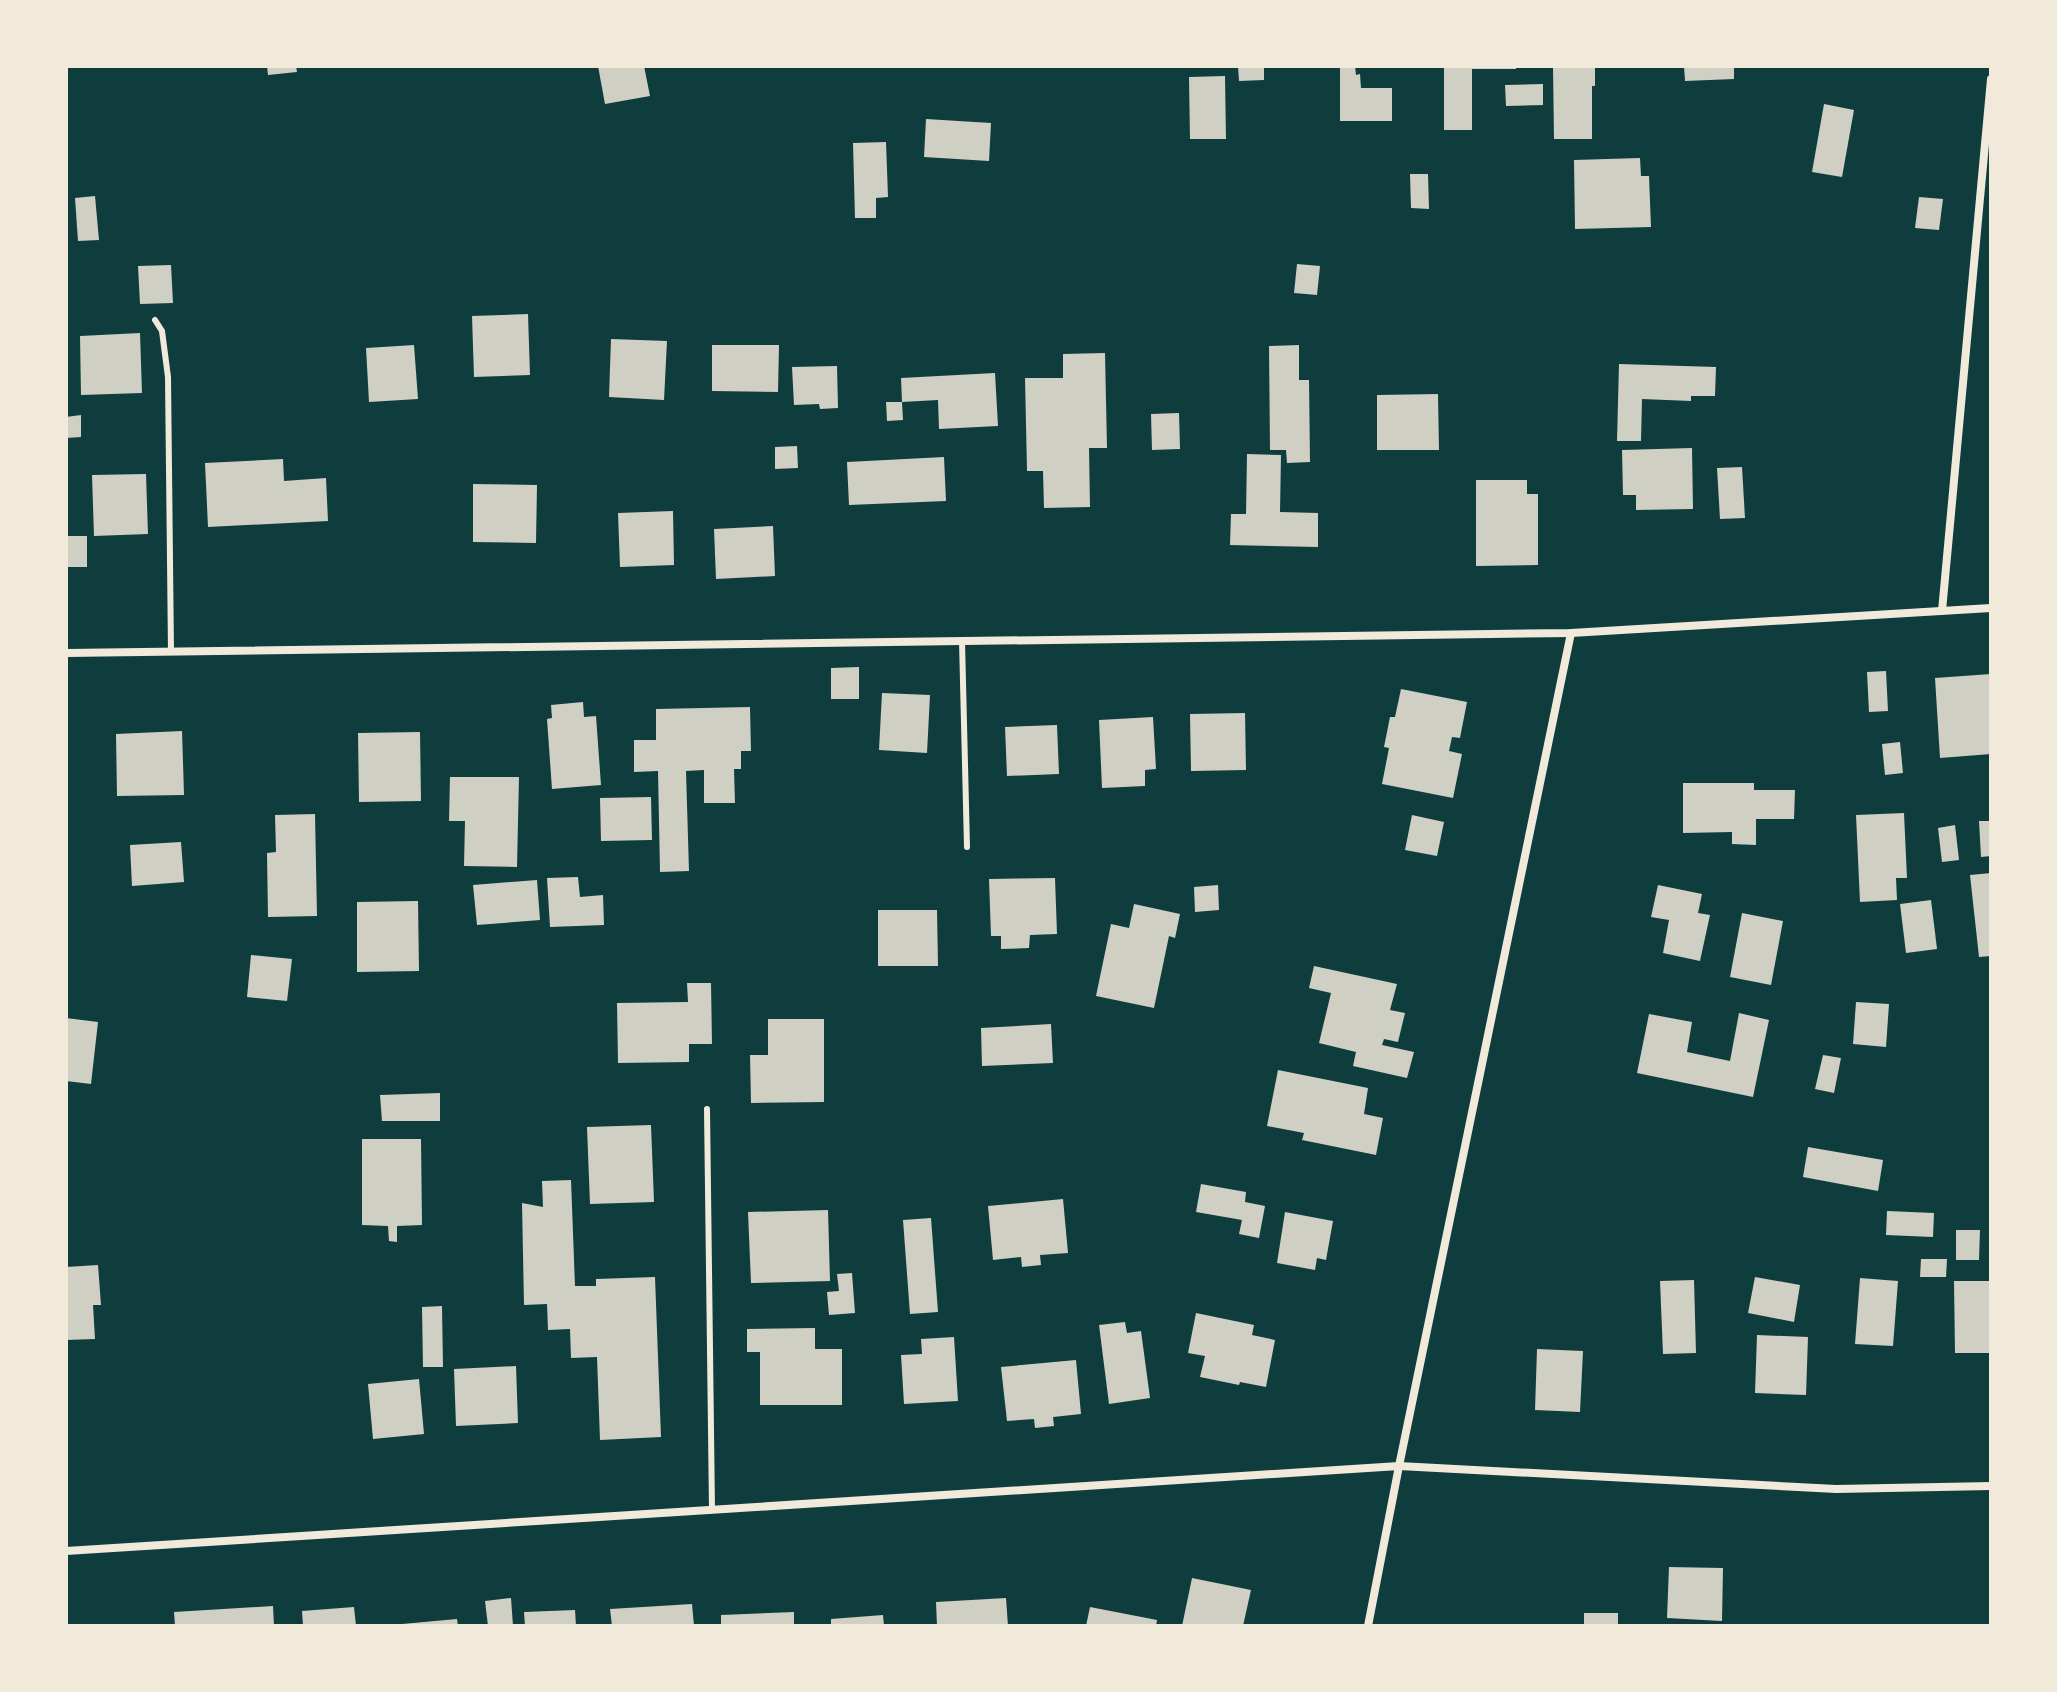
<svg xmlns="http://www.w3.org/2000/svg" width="2057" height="1692" font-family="Manrope,sans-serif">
<rect width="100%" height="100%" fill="#0f3d3e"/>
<g fill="#cfcfc3">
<polygon points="267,66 296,66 297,72 268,75"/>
<polygon points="598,66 644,66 650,96 605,104"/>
<polygon points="1238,66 1264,66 1264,80 1239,81"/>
<polygon points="1340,66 1355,66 1356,75 1360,74 1361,88 1392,88 1392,121 1340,121"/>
<polygon points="1444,66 1516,66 1516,69 1472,69 1472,130 1444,130"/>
<polygon points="1553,66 1595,66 1595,86 1592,86 1592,139 1554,139"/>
<polygon points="1684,66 1734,66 1734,79 1685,81"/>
<polygon points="1225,76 1226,139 1190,139 1189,77"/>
<polygon points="1543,84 1543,105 1506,106 1505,85"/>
<polygon points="1824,104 1854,110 1842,177 1812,172"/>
<polygon points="926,119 991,123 989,161 924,157"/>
<polygon points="886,142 888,197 876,198 876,218 855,218 853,143"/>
<polygon points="1640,158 1641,176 1649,176 1651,227 1575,229 1574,160"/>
<polygon points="1410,174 1428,174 1429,209 1411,208"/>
<polygon points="95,196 99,240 78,241 75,198"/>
<polygon points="1919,197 1943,199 1939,230 1915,228"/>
<polygon points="1297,264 1320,266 1317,295 1294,293"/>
<polygon points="171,265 173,303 140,304 138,266"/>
<polygon points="528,314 530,375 474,377 472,316"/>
<polygon points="140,333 142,393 81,395 80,336"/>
<polygon points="611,339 667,341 664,400 609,397"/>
<polygon points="414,345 418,399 369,402 366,348"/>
<polygon points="712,345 779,345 778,392 712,391"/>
<polygon points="1299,345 1299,380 1309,380 1310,462 1287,463 1286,450 1270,450 1269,346"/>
<polygon points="1105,353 1107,448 1089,448 1090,507 1044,508 1043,471 1027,471 1025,378 1063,378 1063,354"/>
<polygon points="1619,364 1716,367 1715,396 1691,396 1691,401 1642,399 1641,441 1617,441"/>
<polygon points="837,366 838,408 820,409 819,404 794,405 792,367"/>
<polygon points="995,373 998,426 939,429 938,400 902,402 903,420 887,421 886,402 902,402 901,378"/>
<polygon points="1438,394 1439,450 1377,450 1377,395"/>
<polygon points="1179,413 1180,449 1152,450 1151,414"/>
<polygon points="81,415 81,437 66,438 66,417"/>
<polygon points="797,446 798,468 775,469 775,447"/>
<polygon points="1692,448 1693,509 1636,510 1636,495 1623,495 1622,450"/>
<polygon points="1247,454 1281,455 1280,512 1318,513 1318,547 1230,545 1231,514 1246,514"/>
<polygon points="944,457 946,501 849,505 847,462"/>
<polygon points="283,459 284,481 326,478 328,521 208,527 205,463"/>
<polygon points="1742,467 1745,518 1720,519 1717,468"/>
<polygon points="146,474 148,534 94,536 92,475"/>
<polygon points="1476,480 1527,480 1527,494 1538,494 1538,565 1476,566"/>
<polygon points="473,484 537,485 536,543 473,542"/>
<polygon points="673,511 674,565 620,567 618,513"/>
<polygon points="773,526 775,576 716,579 714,529"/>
<polygon points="68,536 87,536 87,567 67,567"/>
<polygon points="859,667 859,699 831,699 831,668"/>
<polygon points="1886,671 1888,711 1869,712 1867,672"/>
<polygon points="1991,674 1991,754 1940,758 1935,678"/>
<polygon points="1401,689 1467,702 1460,738 1452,737 1449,751 1462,754 1453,798 1382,784 1389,748 1384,747 1390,717 1395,717"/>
<polygon points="882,693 930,695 927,753 879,750"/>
<polygon points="583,702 584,717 596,716 601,785 552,789 547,719 552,718 551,705"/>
<polygon points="750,707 751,751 741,751 741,769 734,769 735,803 704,803 704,770 686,771 689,871 660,872 658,771 634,772 634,740 656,740 656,709"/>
<polygon points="1245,713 1246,770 1191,771 1190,714"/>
<polygon points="1153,717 1156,769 1145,770 1145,786 1102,788 1099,720"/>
<polygon points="1057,725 1059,774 1007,776 1005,727"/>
<polygon points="182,731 184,795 117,796 116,734"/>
<polygon points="420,732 421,801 359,802 358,733"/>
<polygon points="1900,742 1903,773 1885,775 1882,744"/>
<polygon points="450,777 519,777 517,867 464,866 465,821 449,821"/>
<polygon points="1683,783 1754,783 1754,790 1795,790 1794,819 1756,819 1756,845 1732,844 1732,832 1683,833"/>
<polygon points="651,797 652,840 601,841 600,798"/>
<polygon points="1904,813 1907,878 1896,878 1897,900 1860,902 1856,815"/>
<polygon points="315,814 317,916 268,917 267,853 276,852 275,815"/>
<polygon points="1412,815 1444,822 1437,856 1405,850"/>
<polygon points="1979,821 1991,821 1991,856 1981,857"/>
<polygon points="1955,825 1959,860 1942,862 1938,828"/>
<polygon points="181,842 184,882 132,886 130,845"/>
<polygon points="1991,873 1991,956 1979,957 1970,875"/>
<polygon points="578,877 580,897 603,895 604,925 550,927 547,878"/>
<polygon points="1055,878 1057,934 1030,935 1029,948 1001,949 1001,936 991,936 989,879"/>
<polygon points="537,880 540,920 477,925 473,885"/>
<polygon points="1218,885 1219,910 1195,912 1194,887"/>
<polygon points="1658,885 1702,894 1698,913 1710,915 1700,961 1663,953 1669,920 1651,917"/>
<polygon points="1931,900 1937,949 1906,953 1900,904"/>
<polygon points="418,901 419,971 357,972 357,902"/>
<polygon points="1134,904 1180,914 1175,938 1169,936 1154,1008 1096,996 1111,924 1129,928"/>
<polygon points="878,910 937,910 938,966 878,966"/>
<polygon points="1742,913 1783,921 1771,985 1730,977"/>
<polygon points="251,955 292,959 287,1001 247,997"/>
<polygon points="1314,966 1397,984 1390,1010 1405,1013 1398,1042 1384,1039 1382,1045 1414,1052 1407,1078 1353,1066 1356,1052 1319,1043 1331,993 1309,988"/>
<polygon points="687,983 711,983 712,1044 689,1044 689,1062 618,1063 617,1003 688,1002"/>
<polygon points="1856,1002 1889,1004 1886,1047 1853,1044"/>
<polygon points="1739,1013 1769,1020 1753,1097 1637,1073 1649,1014 1692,1022 1687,1052 1730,1061"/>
<polygon points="66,1018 98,1022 91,1084 66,1081"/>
<polygon points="768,1019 824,1019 824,1102 751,1103 750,1055 768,1055"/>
<polygon points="1051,1024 1053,1063 982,1066 981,1028"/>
<polygon points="1823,1055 1841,1058 1834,1093 1815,1089"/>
<polygon points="1278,1070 1368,1088 1364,1114 1383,1118 1376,1155 1302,1140 1304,1133 1267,1126"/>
<polygon points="440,1093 440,1121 382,1121 380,1095"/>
<polygon points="651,1125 654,1202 590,1204 587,1127"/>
<polygon points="362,1139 421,1139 422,1225 397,1226 397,1242 389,1241 388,1226 362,1225"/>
<polygon points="1808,1147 1883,1160 1878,1191 1803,1177"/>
<polygon points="571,1180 575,1286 596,1286 596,1279 655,1277 661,1437 600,1440 597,1357 571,1358 570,1329 548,1330 547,1304 524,1305 522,1203 543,1207 542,1181"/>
<polygon points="1201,1184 1246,1192 1245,1202 1265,1206 1259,1238 1239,1234 1242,1220 1196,1212"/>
<polygon points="1063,1199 1068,1253 1040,1255 1041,1265 1022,1267 1021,1257 993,1260 988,1206"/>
<polygon points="828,1210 830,1281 751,1283 748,1212"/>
<polygon points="1887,1211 1934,1213 1933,1237 1886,1235"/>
<polygon points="1285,1212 1333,1221 1326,1260 1317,1258 1315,1270 1277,1263"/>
<polygon points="931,1218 938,1312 910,1314 903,1220"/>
<polygon points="1956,1230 1980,1230 1979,1260 1956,1260"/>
<polygon points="1921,1259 1947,1259 1946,1277 1920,1277"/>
<polygon points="98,1265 101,1305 93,1305 95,1339 66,1340 66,1267"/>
<polygon points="852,1273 855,1313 829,1315 827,1292 839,1291 837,1274"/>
<polygon points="1755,1277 1800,1285 1794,1322 1748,1313"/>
<polygon points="1860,1278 1898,1281 1893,1346 1855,1344"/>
<polygon points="1694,1280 1696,1353 1663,1354 1660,1281"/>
<polygon points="1954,1281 1991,1281 1991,1353 1955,1353"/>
<polygon points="442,1306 443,1367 423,1367 422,1307"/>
<polygon points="1196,1313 1254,1325 1252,1335 1275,1340 1266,1387 1240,1382 1239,1385 1200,1377 1205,1356 1188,1353"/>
<polygon points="1125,1322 1127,1333 1141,1331 1150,1398 1109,1404 1099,1325"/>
<polygon points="815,1328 815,1349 842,1349 842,1405 760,1405 760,1352 747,1352 747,1329"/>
<polygon points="1757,1335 1808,1337 1806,1395 1755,1393"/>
<polygon points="954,1337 958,1401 904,1404 901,1355 922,1354 921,1339"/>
<polygon points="1537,1349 1583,1351 1580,1412 1535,1410"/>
<polygon points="1076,1360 1081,1414 1053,1417 1054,1426 1035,1428 1034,1419 1007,1421 1001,1367"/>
<polygon points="516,1366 518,1423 456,1426 454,1369"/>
<polygon points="419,1379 424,1434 373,1439 368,1384"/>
<polygon points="1669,1567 1723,1568 1722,1621 1667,1618"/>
<polygon points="1192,1578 1251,1590 1243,1626 1182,1626"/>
<polygon points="511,1598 513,1626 488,1626 485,1601"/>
<polygon points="1006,1598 1008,1626 937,1626 936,1602"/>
<polygon points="692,1604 694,1626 612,1626 610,1609"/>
<polygon points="273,1606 274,1626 175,1626 174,1612"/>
<polygon points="354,1607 356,1626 303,1626 302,1611"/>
<polygon points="1090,1607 1157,1620 1156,1626 1086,1626"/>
<polygon points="575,1610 576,1626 525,1626 524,1612"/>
<polygon points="794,1612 794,1626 721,1626 721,1615"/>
<rect x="1584" y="1613" width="34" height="13"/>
<polygon points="883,1615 884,1626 831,1626 831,1619"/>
<polygon points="457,1619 458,1626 402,1626 402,1624"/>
</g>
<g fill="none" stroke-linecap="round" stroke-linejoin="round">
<g stroke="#f1e9da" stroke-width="6">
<polyline points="155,320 162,331 168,377 171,652"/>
<polyline points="962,641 967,847"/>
<polyline points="707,1109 712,1510"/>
</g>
<g stroke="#f1e9da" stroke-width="8">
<polyline points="1942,611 1991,79"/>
<polyline points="66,653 1571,633 1991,608"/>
<polyline points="66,1551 1399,1466 1836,1489 1991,1486"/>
<polyline points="1368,1626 1399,1466 1571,633"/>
</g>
</g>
<rect width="2057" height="1692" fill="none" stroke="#f1e9da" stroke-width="136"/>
</svg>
